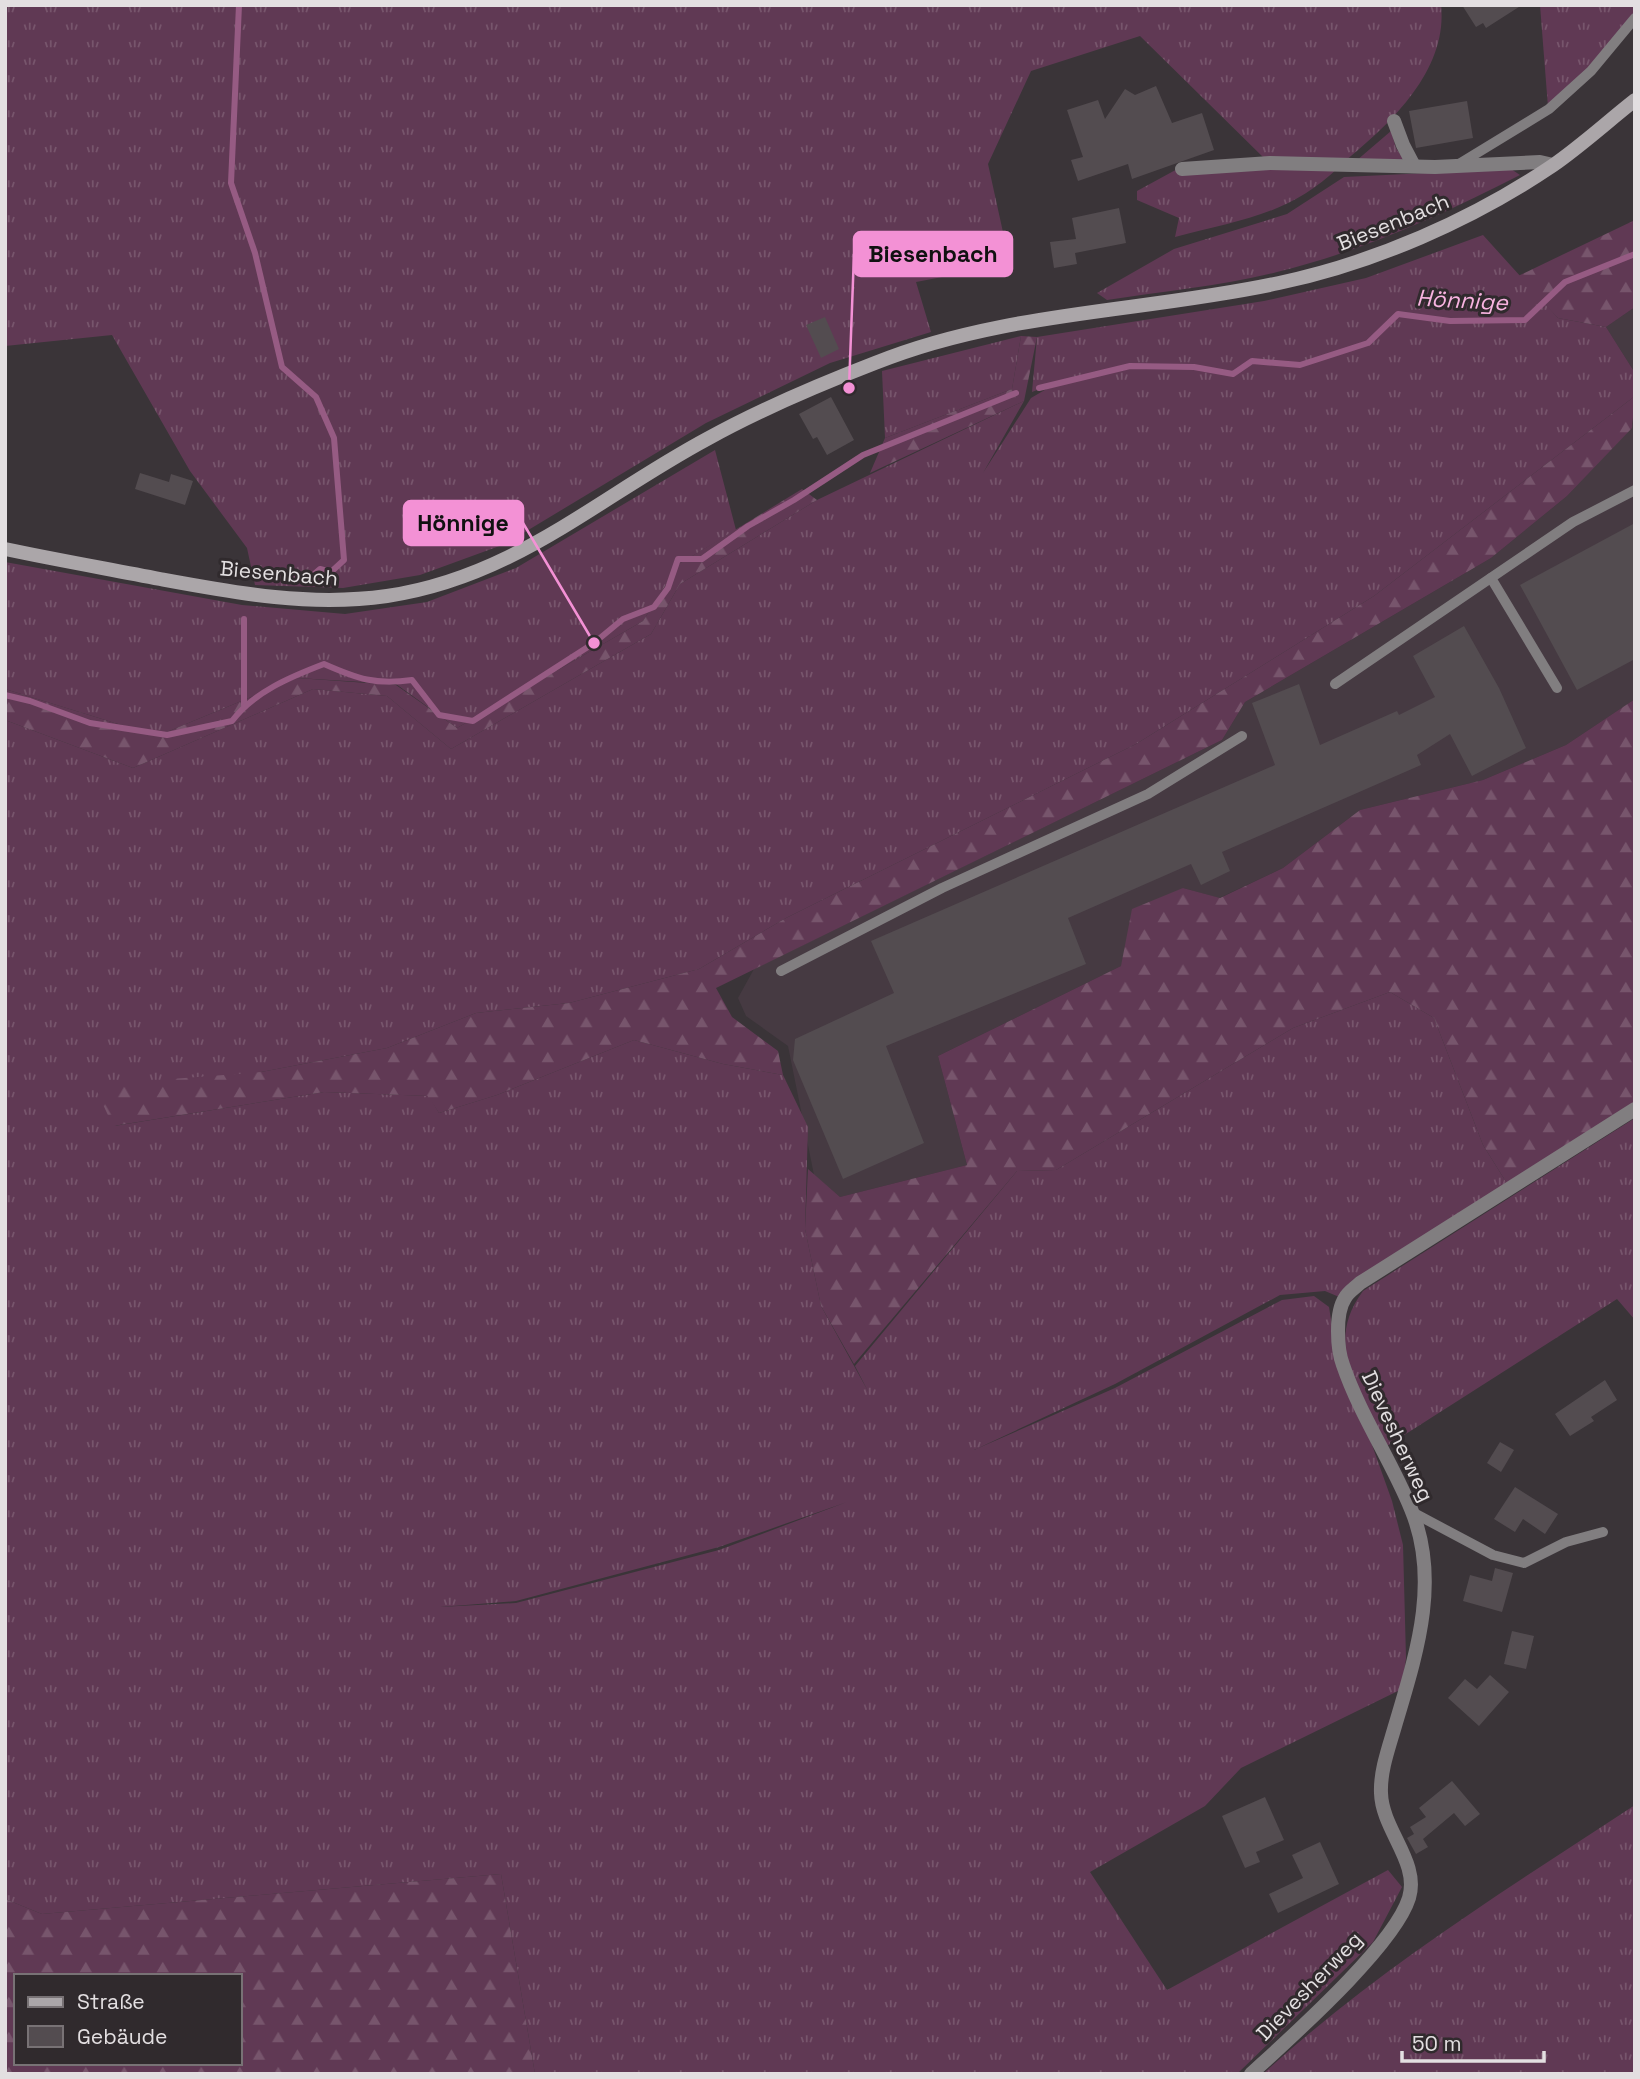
<svg xmlns="http://www.w3.org/2000/svg" width="1640" height="2079" font-family="'Space Grotesk',sans-serif">
<defs>
<pattern id="grass-tufts" width="24" height="20" patternUnits="userSpaceOnUse" patternTransform="scale(1.75)"><rect width="24" height="20" fill="#603954"/><path d="M3 7l-1-3M5 7V3M7 7l1-3M15 17l-1-3M17 17v-4M19 17l1-3" fill="none" stroke="#77556c"/></pattern>
<pattern id="forest-firs" width="22" height="20" patternUnits="userSpaceOnUse" patternTransform="scale(1.75)"><rect width="22" height="20" fill="#603954"/><path d="M5 1l3.5 6h-7zM16 11l3.5 6h-7z" fill="#77556c"/></pattern>
</defs>
<rect width="100%" height="100%" fill="#3a3438"/>
<g fill="#463a42">
<polygon points="1635,307 1635,373 1606,327"/>
<polygon points="1635,418 1635,699 1566,745 1483,780 1360,810 1283,868 1219,898 1183,888 1121,966 938,1056 967,1165 840,1197 814,1175 788,1046 746,1016 738,998 754,969 1222,740 1245,702 1491,558 1567,496 1631,428"/>
</g>
<g fill="url(#grass-tufts)" fill-rule="evenodd">
<path d="M 5,5 L 1441,5 C 1448,70 1391,123 1345,161 L 1266,160 L 1140,36 L 1031,71 L 988,164 L 1010,264 L 916,282 L 931,332 L 830,363 L 706,423 L 505,544 L 420,575 L 343,588 L 255,585 L 247,548 L 190,471 L 112,335 L 5,346 Z"/>
<polygon points="1540,5 1635,5 1635,11 1589,70 1548,107"/>
<polygon points="1391,131 1396,148 1407,164 1356,161"/>
<path d="M 1181,167 L 1339,167 C 1289,215 1240,220 1175,237 L 1179,218 L 1137,200 L 1137,191 Z"/>
<path d="M 1511,169 L 1520,175 C 1442,215 1363,251 1277,272 C 1222,286 1163,291 1107,300 L 1097,293 L 1174,249 L 1287,214 L 1344,177 Z"/>
<path d="M 1483,235 L 1558,318 L 1606,327 L 1635,373 L 1635,396 L 1374,596 L 1136,744 L 786,918 L 699,969 L 569,1003 L 476,1013 L 387,1048 L 261,1072 L 114,1126 L 324,1092 L 429,1096 L 439,1113 L 497,1095 L 634,1040 L 723,1064 L 783,1075 L 808,1127 L 805,1229 L 821,1306 L 869,1393 L 855,1366 L 1017,1171 L 1056,1170 L 1293,1028 L 1390,992 L 1434,1018 L 1483,1145 L 1508,1185 L 1344,1299 L 1325,1291 L 1280,1295 L 1115,1384 L 974,1450 L 1115,1388 L 1282,1300 L 1314,1296 L 1329,1307 L 1338,1364 L 1362,1417 L 1392,1501 L 1403,1545 L 1406,1658 L 1402,1689 L 1241,1768 L 1205,1806 L 1090,1872 L 1167,1990 L 1388,1870 L 1402,1887 L 1373,1942 L 1237,2074 L 535,2074 L 501,1874 L 42,1914 L 5,1899 L 5,720 L 133,768 L 313,689 L 387,696 L 451,749 L 651,634 L 680,584 L 817,500 L 1024,401 L 983,473 L 1031,398 L 1062,380 L 1032,392 L 1037,337 L 1264,301 L 1366,278 ZM 847,1502 L 719,1550 L 516,1603 L 440,1607 L 516,1601 L 719,1547 Z"/>
<polygon points="1021,336 1012,389 885,438 882,371"/>
<polygon points="715,450 736,530 679,564 643,621 457,728 396,684 297,678 157,736 5,689 5,562 242,605 345,614 427,602 516,568"/>
<path d="M 1635,1118 L 1635,1320 L 1617,1299 L 1387,1446 C 1361,1393 1322,1346 1363,1291 Z"/>
<path d="M 1635,1805 L 1635,2074 L 1263,2074 C 1376,1970 1507,1889 1635,1805 Z"/>
</g>
<g fill="url(#forest-firs)" fill-rule="evenodd">
<polygon points="1635,220 1635,307 1606,327 1558,318 1518,276"/>
<polygon points="1021,336 1037,337 1024,401 870,473 885,438 1012,389"/>
<polygon points="1635,396 1632,428 1567,496 1491,558 1245,702 1222,740 716,988 732,1017 778,1051 783,1075 723,1064 634,1040 497,1095 439,1113 428,1096 324,1092 113,1126 94,1085 261,1072 387,1048 476,1013 569,1003 699,969 786,918 1136,744 1374,596"/>
<polygon points="802,489 817,500 680,584 651,634 451,749 387,696 313,689 133,768 5,720 5,689 157,736 297,678 396,685 457,728 643,621 679,564"/>
<polygon points="1635,699 1635,1103 1508,1185 1483,1145 1434,1018 1390,992 1293,1028 1056,1170 1017,1171 854,1364 821,1306 805,1229 808,1169 840,1197 967,1165 938,1056 1121,966 1132,909 1183,888 1220,898 1283,868 1360,810 1483,780 1566,745"/>
<path d="M 501,1874 L 535,2074 L 5,2074 L 5,1899 L 42,1914 ZM 16,1976 L 240,1976 L 240,2063 L 16,2063 Z"/>
</g>
<g fill="none" stroke-linecap="round" stroke-linejoin="round">
<g stroke="#965b83" stroke-width="6">
<polyline points="239,5 231,183 255,253 282,367 316,397 334,438 344,560 331,572 320,569 312,576 259,575"/>
<polyline points="1039,388 1130,366 1194,367 1233,374 1252,361 1300,365 1368,343 1398,314 1450,321 1525,320 1565,282 1635,254"/>
<polyline points="244,619 244,705"/>
<path d="M 5,695 L 30,701 L 90,723 L 167,735 L 232,721 C 254,692 290,677 324,664 C 358,679 375,685 412,680 L 439,715 L 473,721 L 594,643 L 623,619 L 654,607 L 668,588 L 678,559 L 702,559 L 748,526 L 794,500 L 863,455 L 1016,393"/>
</g>
</g>
<g fill="#534c50">
<polygon points="1462,5 1522,5 1486,28 1483,23 1476,27"/>
<polygon points="1156,86 1172,123 1202,113 1214,150 1132,179 1128,164 1078,181 1071,160 1083,157 1067,110 1098,100 1105,119 1125,89 1135,95"/>
<polygon points="1467,101 1473,138 1416,148 1409,111"/>
<polygon points="1119,208 1126,243 1075,253 1077,264 1054,268 1050,242 1076,239 1072,218"/>
<polygon points="825,317 839,349 821,358 806,325"/>
<polygon points="831,397 854,440 827,455 817,437 813,439 799,414"/>
<polygon points="140,473 169,482 171,474 193,481 185,505 135,489"/>
<polygon points="1635,523 1635,659 1577,690 1520,585"/>
<polygon points="1464,626 1499,688 1526,748 1472,776 1450,734 1417,755 1421,765 1222,852 1230,871 1201,885 1191,864 1068,918 1086,964 886,1046 924,1143 843,1179 793,1060 795,1039 894,993 871,941 1275,765 1252,703 1299,684 1320,745 1397,711 1399,715 1435,697 1413,656"/>
<polygon points="1605,1380 1617,1400 1591,1417 1594,1421 1570,1436 1555,1414"/>
<polygon points="1500,1442 1514,1450 1501,1472 1487,1463"/>
<polygon points="1515,1487 1558,1514 1545,1534 1523,1519 1515,1532 1494,1519"/>
<polygon points="1495,1568 1513,1573 1502,1612 1463,1601 1470,1575 1492,1581"/>
<polygon points="1512,1631 1534,1636 1526,1669 1504,1664"/>
<polygon points="1490,1675 1509,1692 1479,1726 1448,1698 1465,1679 1477,1689"/>
<polygon points="1452,1781 1480,1814 1465,1826 1454,1813 1423,1839 1428,1847 1416,1854 1407,1838 1414,1834 1410,1827 1426,1817 1419,1808"/>
<polygon points="1265,1797 1284,1840 1256,1852 1260,1862 1245,1868 1222,1816"/>
<polygon points="1320,1842 1339,1884 1278,1913 1269,1894 1303,1878 1292,1855"/>
</g>
<g fill="none" stroke-linecap="round" stroke-linejoin="round">
<g stroke="#817e80" stroke-width="10">
<polyline points="1459,164 1549,109 1591,71 1635,18"/>
<polyline points="1491,578 1557,688"/>
<polyline points="1335,684 1573,522 1635,490"/>
<polyline points="781,971 942,888 1148,794 1242,736"/>
<polyline points="1412,1512 1493,1555 1524,1563 1566,1542 1603,1532"/>
</g>
<g stroke="#817e80" stroke-width="14">
<polyline points="1394,121 1403,145 1414,166"/>
<polyline points="1182,169 1270,163 1435,167 1540,162 1553,165"/>
<path d="M 1251,2074 C 1291,2037 1394,1946 1409,1898 C 1420,1862 1382,1830 1381,1793 C 1380,1771 1389,1747 1395,1726 C 1416,1655 1441,1581 1411,1509 C 1391,1460 1360,1415 1343,1365 C 1337,1349 1335,1313 1345,1298 C 1348,1292 1355,1288 1360,1283 L 1635,1109"/>
</g>
<path stroke="#aba6a9" stroke-width="14" d="M 5,549 C 57,560 109,569 160,579 C 236,593 310,607 387,596 C 515,577 597,498 707,439 C 761,409 818,385 875,363 C 1003,311 1146,312 1279,283 C 1374,263 1472,220 1552,166 C 1581,146 1607,122 1635,100"/>
</g>
<g text-anchor="middle" dominant-baseline="central" stroke-width="6" stroke-linejoin="round" paint-order="stroke">
<g font-size="21" fill="#e3dfe1" stroke="#302a2d">
<text transform="translate(1393 222) rotate(-22)">Biesenbach</text>
<text transform="translate(279 573) rotate(5)">Biesenbach</text>
<text transform="translate(1398 1436) rotate(65)">Dievesherweg</text>
<text transform="translate(1309 1986) rotate(-46)">Dievesherweg</text>
</g>
<g font-size="23" font-style="italic" fill="#f8b3e0" stroke="#302a2d">
<text transform="translate(1462 300) rotate(3)">Hönnige</text>
</g>
</g>
<path fill="none" stroke="#f391d5" stroke-width="2.5" d="M849 388L854 254M594 643L523 523"/>
<g fill="#f391d5" stroke="#302a2d" stroke-width="2.5">
<circle cx="849" cy="388" r="7"/>
<circle cx="594" cy="643" r="7"/>
</g>
<g fill="#f391d5" stroke="#f391d5" stroke-width="2.5">
<rect x="854" y="232" width="158" height="44" rx="7"/>
<rect x="404" y="501" width="119" height="44" rx="7"/>
</g>
<g font-size="23" text-anchor="middle" font-weight="bold" fill="#111">
<text x="933" y="262">Biesenbach</text>
<text x="463" y="531">Hönnige</text>
</g>
<rect width="1640" height="2079" fill="none" stroke="#e3dfe1" stroke-width="14"/>
<rect x="14" y="1974" width="228" height="91" fill="#302a2d" stroke="#787275" stroke-width="2"/>
<rect x="28" y="1997" width="35" height="10" fill="#aba6a9" stroke="#787275" stroke-width="2"/>
<text x="77" y="2009" font-size="21" fill="#e3dfe1">Straße</text>
<rect x="28" y="2026" width="35" height="21" fill="#534c50" stroke="#787275" stroke-width="2"/>
<text x="77" y="2044" font-size="21" fill="#e3dfe1">Gebäude</text>
<path d="M1402 2051v10h142v-10" fill="none" stroke="#e3dfe1" stroke-width="3.5"/>
<text x="1412" y="2051" font-size="21" fill="#e3dfe1" stroke="#302a2d" stroke-width="5" paint-order="stroke">50 m</text>
</svg>
